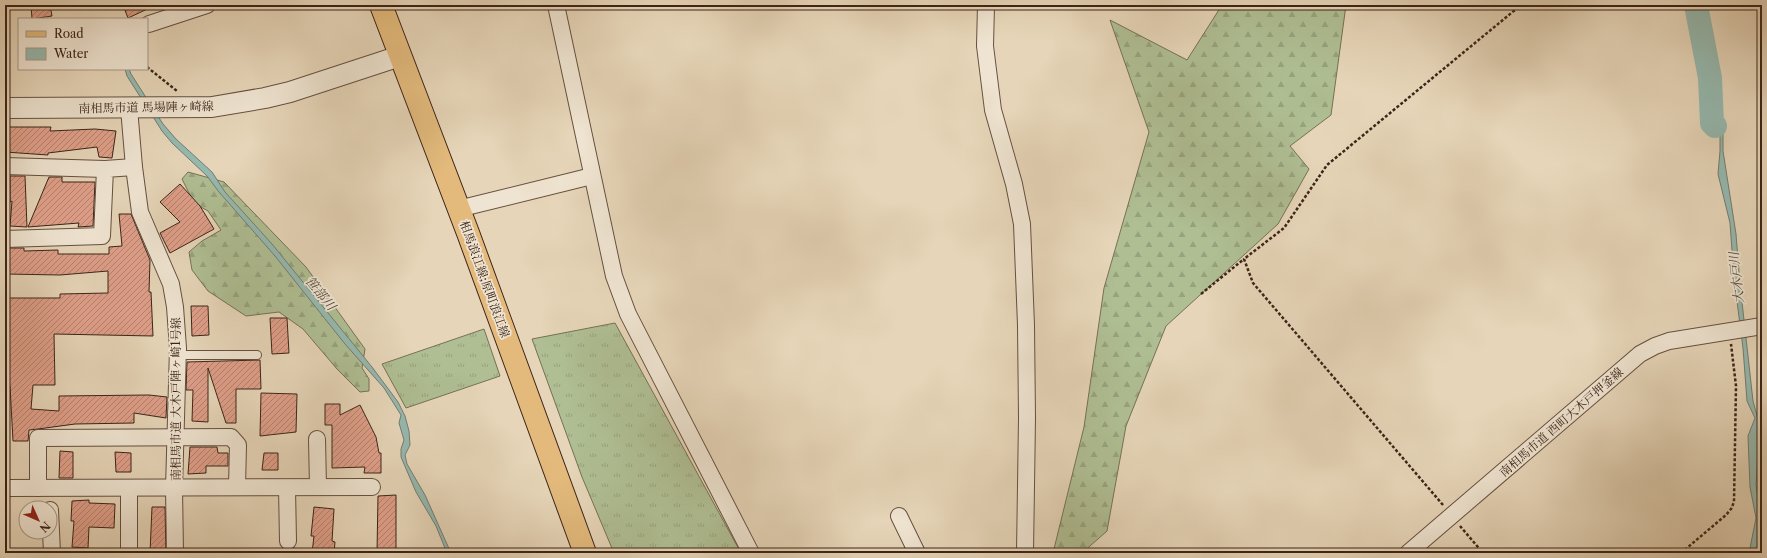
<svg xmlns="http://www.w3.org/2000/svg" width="1767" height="558" font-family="'Libre Caslon Text','Noto Serif JP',serif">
<defs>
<pattern id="grass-tufts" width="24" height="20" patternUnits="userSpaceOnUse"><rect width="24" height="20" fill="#afbe93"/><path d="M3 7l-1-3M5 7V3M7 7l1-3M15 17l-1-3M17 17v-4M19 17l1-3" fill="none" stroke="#97a37e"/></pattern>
<pattern id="forest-firs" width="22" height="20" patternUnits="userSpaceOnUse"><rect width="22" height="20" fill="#afbe93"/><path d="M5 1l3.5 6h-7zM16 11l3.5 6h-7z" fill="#97a37e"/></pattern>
<pattern id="building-hatch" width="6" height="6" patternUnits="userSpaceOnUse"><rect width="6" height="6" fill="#df9f89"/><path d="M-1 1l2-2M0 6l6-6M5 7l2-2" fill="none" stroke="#b6816f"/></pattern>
</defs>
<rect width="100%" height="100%" fill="#e6d5b8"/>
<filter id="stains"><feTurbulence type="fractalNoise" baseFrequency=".005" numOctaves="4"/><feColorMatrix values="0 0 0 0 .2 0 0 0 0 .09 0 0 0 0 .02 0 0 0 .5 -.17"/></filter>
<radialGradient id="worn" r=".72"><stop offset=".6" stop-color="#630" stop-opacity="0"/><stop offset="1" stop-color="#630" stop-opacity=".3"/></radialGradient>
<g fill="url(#grass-tufts)" stroke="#767156">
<polygon points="615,323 741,553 614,553 582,477 532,339"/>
<polygon points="484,329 500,376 406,408 382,364"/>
</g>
<g fill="url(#forest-firs)" stroke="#767156">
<polygon points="1222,5 1346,5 1331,115 1290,146 1309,169 1278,224 1166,326 1126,426 1107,531 1082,553 1053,553 1084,427 1104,288 1149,132 1110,20 1187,60"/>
<polygon points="188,172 224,182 306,267 365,349 362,368 369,379 369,391 360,392 337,369 303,329 279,312 246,316 208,291 192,270 189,252 202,241 221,230 208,211 194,203 182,179"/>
</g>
<g fill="#96b9af" stroke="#727d73">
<polygon points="1693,5 1700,5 1709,51 1706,57 1713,72 1716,125 1723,128 1723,151 1736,234 1740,284 1753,401 1760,427 1756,485 1759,504 1758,553 1749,553 1756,518 1750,487 1748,436 1755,418 1747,401 1743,348 1734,278 1730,223 1718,174 1720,151 1720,133 1709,123 1711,88 1702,77"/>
<polygon points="125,69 129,69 131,74 163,124 176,139 212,172 225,192 272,244 372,367 398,402 405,416 409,431 410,445 405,455 407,464 425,495 451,553 447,553 436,526 416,492 401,457 401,449 404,440 399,423 401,415 384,388 345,344 275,256 219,192 207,176 172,143 162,131 127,76"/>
</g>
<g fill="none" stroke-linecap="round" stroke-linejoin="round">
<polyline stroke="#96b9af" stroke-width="24" points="1696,5 1710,78 1712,123 1715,126"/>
</g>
<g fill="url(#building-hatch)" stroke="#3c2418">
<polygon points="31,5 50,5 52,16 32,19"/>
<polygon points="123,5 156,5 128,18"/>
<polygon points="5,127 51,127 50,131 95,129 116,131 112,158 99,157 97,147 48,153 48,155 5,152"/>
<polygon points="10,176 25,176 27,227 10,226 12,201 10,202"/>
<polygon points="49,177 62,177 62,182 95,182 93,226 78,227 79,223 28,227"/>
<polygon points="180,184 200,206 214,229 170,253 160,233 180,222 160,202"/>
<polygon points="119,214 131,214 150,260 149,292 151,292 153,336 54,334 55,385 33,385 31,409 59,411 59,396 149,395 167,397 166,418 134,413 134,423 75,424 38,429 29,430 28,441 13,441 10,386 5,386 5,298 60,298 60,294 108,293 108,271 60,275 5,274 5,248 24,248 24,251 58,250 58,254 109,254 109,247 122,246"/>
<polygon points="191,306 208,306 209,335 192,336"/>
<polygon points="270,318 287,318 289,353 272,354"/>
<polygon points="260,360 261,389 236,389 236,423 226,423 208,368 208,422 192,421 193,390 186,390 187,362"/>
<polygon points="261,393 297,394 296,432 260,436"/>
<polygon points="325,404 340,404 340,415 360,405 376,437 379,453 381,453 381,473 364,473 365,467 332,468 332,425 325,425"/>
<polygon points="190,447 217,447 218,453 228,453 228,466 206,466 206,473 188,474"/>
<polygon points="60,451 73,452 73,478 59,478"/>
<polygon points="115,452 131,453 131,472 116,472"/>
<polygon points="264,453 278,453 278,470 262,470"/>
<polygon points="396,495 396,552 377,553 378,496"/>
<polygon points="89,500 89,503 115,504 114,528 89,527 88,548 72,547 74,521 71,521 72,501"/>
<polygon points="152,507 165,507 166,553 150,553"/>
<polygon points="314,507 334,509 332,541 335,542 334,553 312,553 314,536 311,536"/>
</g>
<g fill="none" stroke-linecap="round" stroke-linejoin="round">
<defs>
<polyline id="service" points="177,355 257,355"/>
<g id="minor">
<polyline points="556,5 614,276 628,314 751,553"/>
<polyline points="986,5 985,46 993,110 1014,184 1022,224 1026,325 1027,418 1025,553"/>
<polyline points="149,24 207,5"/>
<polyline points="129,108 134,167 140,212 171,284 175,307 178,348 174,488 175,553"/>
<polyline points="5,166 105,169"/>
<polyline points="458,209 592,176"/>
<polyline points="5,239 102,236 105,169 134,167"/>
<polyline points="317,439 318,487"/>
<polyline points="5,488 372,487"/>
<polyline points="38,488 38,438 231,437 238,445 237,487"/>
<polyline points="287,488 288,541"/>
<polyline points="129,489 129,553"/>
<polyline points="50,510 52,553"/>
<polyline points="899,516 917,553"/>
<polyline points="1408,553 1640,354 1655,346 1669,341 1762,326"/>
</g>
<polyline id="tertiary" points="5,108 212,107 265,98 290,92 400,56"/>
<polyline id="primary" points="381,5 468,233 585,553"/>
</defs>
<use href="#service" stroke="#665040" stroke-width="10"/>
<use href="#minor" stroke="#665040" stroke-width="18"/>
<use href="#tertiary" stroke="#665040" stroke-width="22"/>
<use href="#primary" stroke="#3c2418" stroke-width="24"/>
<g stroke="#3c2418" stroke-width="2.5" stroke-dasharray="3 2" stroke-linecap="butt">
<polyline points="147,67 177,91"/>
<polyline points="1201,294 1244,259"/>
<polyline points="1443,505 1253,283 1244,259 1284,228 1327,165 1521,5"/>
<polyline points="1460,526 1483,553"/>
<polyline points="1681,553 1726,515 1731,509 1734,502 1736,386 1731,344"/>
</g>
<use href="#service" stroke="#efe4d1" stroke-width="8"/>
<use href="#minor" stroke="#efe4d1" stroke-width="16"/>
<use href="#tertiary" stroke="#efe4d1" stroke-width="20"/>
<use href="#primary" stroke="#e3ba7c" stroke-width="22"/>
</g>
<g text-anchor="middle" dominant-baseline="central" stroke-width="3.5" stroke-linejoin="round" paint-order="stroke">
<g font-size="12" fill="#3c2418" stroke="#efe4d1">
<text transform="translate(146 107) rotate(-1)">南相馬市道 馬場陣ヶ崎線</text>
<text transform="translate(485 279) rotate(70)">相馬浪江線;原町浪江線</text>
<text transform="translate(175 399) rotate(-90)">南相馬市道 大木戸陣ヶ崎1号線</text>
<text transform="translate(1561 422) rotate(-41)">南相馬市道 西町大木戸押釜線</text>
</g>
<g font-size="13" font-style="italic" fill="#52493e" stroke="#efe4d1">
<text transform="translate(1736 278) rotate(-96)">大木戸川</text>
<text transform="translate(321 293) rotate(51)">笹部川</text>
</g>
</g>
<rect width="1767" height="558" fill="none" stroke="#e6d5b8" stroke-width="20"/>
<rect x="6" y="6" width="1755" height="546" fill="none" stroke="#3c2418" stroke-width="2"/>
<rect x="10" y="10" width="1747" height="538" fill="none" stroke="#3c2418"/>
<rect x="18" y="18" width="130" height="52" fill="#efe4d1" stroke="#a79787"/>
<rect x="26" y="31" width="20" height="6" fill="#e3ba7c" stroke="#a79787"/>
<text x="54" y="38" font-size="12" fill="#3c2418">Road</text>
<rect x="26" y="48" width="20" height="12" fill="#96b9af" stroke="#a79787"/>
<text x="54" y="58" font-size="12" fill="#3c2418">Water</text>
<g transform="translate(38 520) rotate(135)"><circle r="19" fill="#efe4d1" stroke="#a79787"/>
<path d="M0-3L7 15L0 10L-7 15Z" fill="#8f2418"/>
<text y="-6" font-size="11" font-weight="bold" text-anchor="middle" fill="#3c2418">N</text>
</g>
<rect width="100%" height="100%" filter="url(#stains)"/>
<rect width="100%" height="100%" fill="url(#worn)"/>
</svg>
